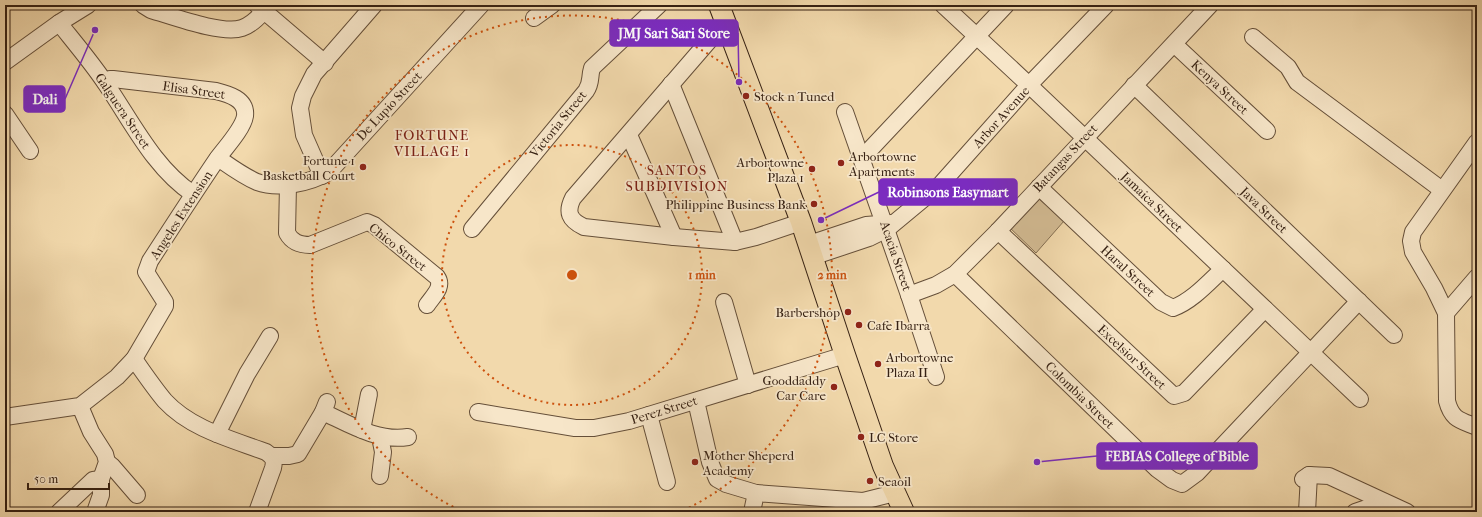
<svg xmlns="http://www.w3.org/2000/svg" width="1482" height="517" font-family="'IM FELL French Canon',serif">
<rect width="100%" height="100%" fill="#f2d9ac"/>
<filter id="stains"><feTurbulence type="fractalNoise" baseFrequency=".005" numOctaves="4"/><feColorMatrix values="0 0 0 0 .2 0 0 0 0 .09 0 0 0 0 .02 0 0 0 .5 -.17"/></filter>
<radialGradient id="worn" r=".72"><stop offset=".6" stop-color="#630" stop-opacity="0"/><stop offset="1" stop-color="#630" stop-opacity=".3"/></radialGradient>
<polygon fill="#d2ba92" stroke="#846e52" points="1036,196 1064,221 1036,253 1007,225"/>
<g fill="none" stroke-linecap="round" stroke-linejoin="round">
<defs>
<g id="minor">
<path d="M 143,5 L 151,10 C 172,16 222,35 242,28 C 251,25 258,18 264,11"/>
<polyline points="257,5 325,63"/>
<polyline points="943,5 1029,85 1360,399"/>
<polyline points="534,18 552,5"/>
<path d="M 726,21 L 573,198 C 566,212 569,220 584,227 L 674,237 L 735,242 L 756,237 L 801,222"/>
<path d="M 59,23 C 75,43 92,63 106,84 C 132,122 154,168 193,194"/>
<polyline points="1253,37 1288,67 1297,82 1442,190"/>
<polyline points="1174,44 1267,131"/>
<polyline points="5,62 59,23 88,5"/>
<polyline points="671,84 735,242"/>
<polyline points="1134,85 1394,335"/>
<polyline points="845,112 909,295 936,377"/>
<polyline points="5,114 30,151"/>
<polyline points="629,135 674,237"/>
<path d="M 1477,142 L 1413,232 L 1411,241 L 1413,252 L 1434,288 L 1446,313 L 1447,401 C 1452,420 1460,420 1477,427"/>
<path d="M 218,158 C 231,167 243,176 257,182 C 279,190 310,183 329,172 L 481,5"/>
<polyline points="862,158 1006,5"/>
<polyline points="322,176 304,135 300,108 303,96 314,74 374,5"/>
<path d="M 288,185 L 287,233 C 292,242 299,245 310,245 L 367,222 L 374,225 L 437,277 C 444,287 433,296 427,305"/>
<path d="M 1039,187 L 1161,302 L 1173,308 C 1192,301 1208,283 1223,269"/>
<path d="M 472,229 L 586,91 C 592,82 589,78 592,68 L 659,5"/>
<polyline points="998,231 1174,396 1184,393 1265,309"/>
<polyline points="809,244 866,225 892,223"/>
<polyline points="812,257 869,238 887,229 940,185 1029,85 1106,5"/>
<polyline points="955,274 1157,469 1172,480 1182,484 1197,473 1359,301"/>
<polyline points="909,295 936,285 955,274 998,231 1210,5"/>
<polyline points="724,302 748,385"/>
<polyline points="1446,313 1477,277"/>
<path d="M 134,359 C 144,373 154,388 165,401 C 191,429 231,439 266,452 C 273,457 275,460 273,468 L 257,512"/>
<polyline points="696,401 710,462 717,479 726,484 756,493"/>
<polyline points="80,406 91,432 105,454 107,462 101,479 101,495 95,512"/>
<path d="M 323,412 C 349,424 378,442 408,437"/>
<polyline points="478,412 575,428 594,428 629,421 845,355"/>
<polyline points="649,415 667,482"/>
<path d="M 5,417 L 80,406 L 117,377 L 134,359 L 165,306 L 165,302 L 146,272 L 150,261 C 172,227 194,193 217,159 C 225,148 243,129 245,116 C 247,99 228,94 216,91 L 113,79 L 110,79 L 105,82"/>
<polyline points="362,430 369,394"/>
<polyline points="217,434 247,374 270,336"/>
<polyline points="272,456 289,456 298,454 323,412 327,402"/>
<polyline points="107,462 112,466 137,495"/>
<polyline points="380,476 383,452 380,437"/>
<polyline points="1303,479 1309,475 1329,476 1407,512"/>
<polyline points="59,512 93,480 101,479"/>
<polyline points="752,512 756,493 863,501 895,493"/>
<polyline points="1307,512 1309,475"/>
<polyline points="1355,512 1384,502"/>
</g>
<polyline id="major" points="719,5 801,222 845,355 883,466 904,512"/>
</defs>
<use href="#minor" stroke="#654f39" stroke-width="18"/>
<use href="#major" stroke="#362113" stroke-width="22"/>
<use href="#minor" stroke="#f7e6c9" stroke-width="16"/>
<use href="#major" stroke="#f2d9ac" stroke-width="20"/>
</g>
<g fill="none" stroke="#cd510d" stroke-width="2" stroke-dasharray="2 4">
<circle cx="572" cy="275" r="130"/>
<path d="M464 512A260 260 0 1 1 680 512"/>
</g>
<g fill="#8f2418" stroke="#f7e6c9" stroke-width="1.5">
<circle cx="746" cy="96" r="4"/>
<circle cx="841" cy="163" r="4"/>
<circle cx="363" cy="167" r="4"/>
<circle cx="812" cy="169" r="4"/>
<circle cx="814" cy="204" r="4"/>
<circle cx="848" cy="312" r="4"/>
<circle cx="859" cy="325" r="4"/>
<circle cx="878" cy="364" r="4"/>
<circle cx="834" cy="387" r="4"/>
<circle cx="861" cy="437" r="4"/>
<circle cx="695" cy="462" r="4"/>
<circle cx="870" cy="481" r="4"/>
</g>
<g text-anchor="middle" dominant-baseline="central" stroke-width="3.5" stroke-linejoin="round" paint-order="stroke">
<g font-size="13" fill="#362113" stroke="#f7e6c9">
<text transform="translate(1220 87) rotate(43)">Kenya Street</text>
<text transform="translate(194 90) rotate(8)">Elisa Street</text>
<text transform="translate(389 106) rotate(-47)">De Lupio Street</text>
<text transform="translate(123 111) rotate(56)">Galguera Street</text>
<text transform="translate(1001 117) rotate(-48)">Arbor Avenue</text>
<text transform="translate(558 124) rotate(-51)">Victoria Street</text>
<text transform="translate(1065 158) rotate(-47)">Batangas Street</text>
<text transform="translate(1152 202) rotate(44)">Jamaica Street</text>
<text transform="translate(1264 210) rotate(44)">Java Street</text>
<text transform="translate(181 215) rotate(-57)">Angeles Extension</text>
<text transform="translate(398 247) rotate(38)">Chico Street</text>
<text transform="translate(896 256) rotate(71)">Acacia Street</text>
<text transform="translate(1128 271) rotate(43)">Haral Street</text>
<text transform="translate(1132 357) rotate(43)">Excelsior Street</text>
<text transform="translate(1080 395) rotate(44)">Colombia Street</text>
<text transform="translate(664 410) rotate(-17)">Perez Street</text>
</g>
<g font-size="13" fill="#362113" stroke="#f7e6c9" text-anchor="start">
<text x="754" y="96">Stock n Tuned</text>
<text x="849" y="156">Arbortowne<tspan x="849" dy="15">Apartments</tspan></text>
<text x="355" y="160" text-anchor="end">Fortune 1<tspan x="355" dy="15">Basketball Court</tspan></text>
<text x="804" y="162" text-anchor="end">Arbortowne<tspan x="804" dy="15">Plaza 1</tspan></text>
<text x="806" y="204" text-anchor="end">Philippine Business Bank</text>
<text x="840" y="312" text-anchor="end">Barbershop</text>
<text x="867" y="325">Cafe Ibarra</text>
<text x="886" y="357">Arbortowne<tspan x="886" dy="15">Plaza II</tspan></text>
<text x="826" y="380" text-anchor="end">Gooddaddy<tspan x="826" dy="15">Car Care</tspan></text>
<text x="869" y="437">LC Store</text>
<text x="703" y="455">Mother Sheperd<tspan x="703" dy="15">Academy</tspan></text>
<text x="878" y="481">Seaoil</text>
</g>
<g font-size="14" letter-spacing="1" fill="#7a1f14" stroke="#f7e6c9">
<text x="432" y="135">FORTUNE<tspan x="432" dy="16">VILLAGE 1</tspan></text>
<text x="677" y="170">SANTOS<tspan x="677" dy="16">SUBDIVISION</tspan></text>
</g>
</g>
<circle cx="572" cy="275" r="6" fill="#cd510d" stroke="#f7e6c9" stroke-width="2"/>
<g font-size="12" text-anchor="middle" font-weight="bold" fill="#cd510d" stroke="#f7e6c9" stroke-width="3.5" stroke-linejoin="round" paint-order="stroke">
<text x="702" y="279">1 min</text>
<text x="832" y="279">2 min</text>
</g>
<path fill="none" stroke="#7b2cbf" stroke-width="1.5" d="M739 82L738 33M95 30L65 99M821 220L879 192M1037 462L1097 456"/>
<g fill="#7b2cbf" stroke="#f7e6c9" stroke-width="1.5">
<circle cx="739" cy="82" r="4"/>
<circle cx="95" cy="30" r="4"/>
<circle cx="821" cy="220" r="4"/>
<circle cx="1037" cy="462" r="4"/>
</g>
<g fill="#7b2cbf" stroke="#7b2cbf" stroke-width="1.5">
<rect x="610" y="20" width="128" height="26" rx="4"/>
<rect x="24" y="86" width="41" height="26" rx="4"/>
<rect x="879" y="179" width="138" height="26" rx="4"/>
<rect x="1097" y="443" width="160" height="26" rx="4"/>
</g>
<g font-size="14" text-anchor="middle" font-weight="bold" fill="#fff">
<text x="674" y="38">JMJ Sari Sari Store</text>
<text x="45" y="104">Dali</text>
<text x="948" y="197">Robinsons Easymart</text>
<text x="1177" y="461">FEBIAS College of Bible</text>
</g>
<rect width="1482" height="517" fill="none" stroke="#f2d9ac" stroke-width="20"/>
<rect x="6" y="6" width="1470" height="505" fill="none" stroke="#362113" stroke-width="2"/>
<rect x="10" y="10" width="1462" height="497" fill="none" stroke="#362113"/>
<path d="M28 483v6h81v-6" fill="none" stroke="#362113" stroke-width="2"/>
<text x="34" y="483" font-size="12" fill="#362113" stroke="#f7e6c9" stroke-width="3" paint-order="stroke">50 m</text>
<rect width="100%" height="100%" filter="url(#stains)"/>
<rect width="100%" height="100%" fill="url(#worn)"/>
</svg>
